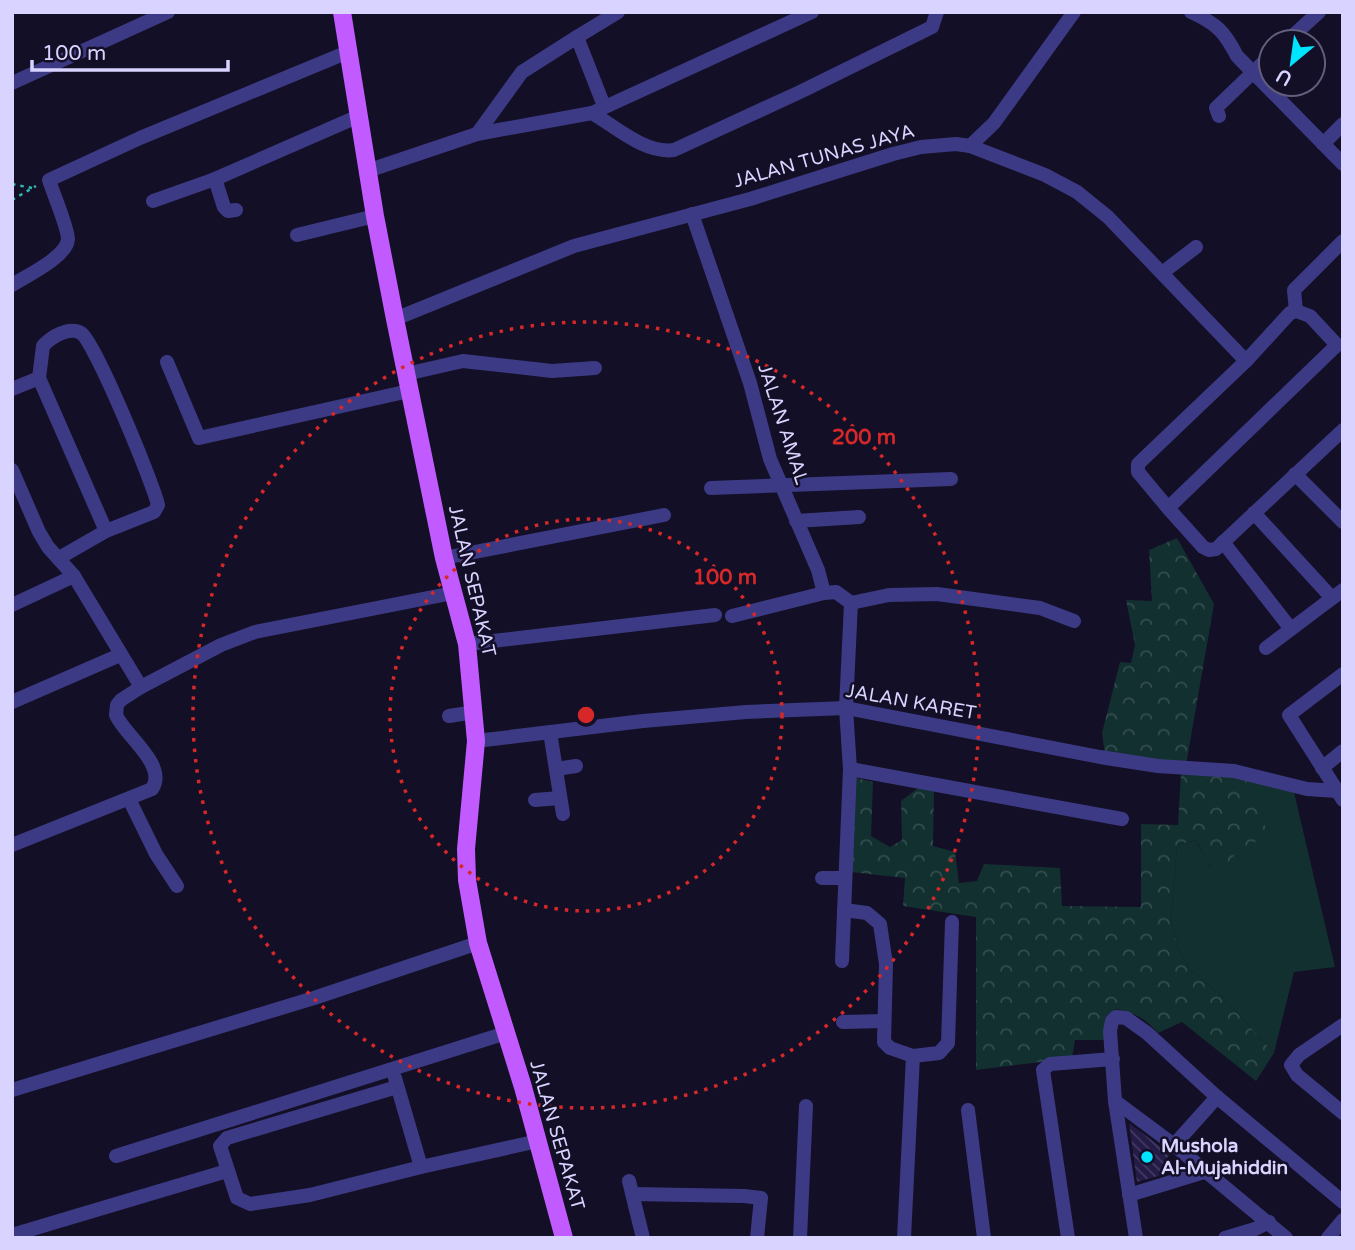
<svg xmlns="http://www.w3.org/2000/svg" width="1355" height="1250" font-family="'Varela Round',sans-serif">
<defs>
<pattern id="forest-crowns" width="20" height="18" patternUnits="userSpaceOnUse" patternTransform="scale(1.75)"><rect width="20" height="18" fill="#12302f"/><path d="M2 6a3 3 0 1 1 6 0M12 15a3 3 0 1 1 6 0" fill="none" stroke="#344d4e"/></pattern>
<pattern id="building-back-hatch" width="6" height="6" patternUnits="userSpaceOnUse" patternTransform="scale(1.75)"><rect width="6" height="6" fill="#241b47"/><path d="M-1 5l2 2M0 0l6 6M5-1l2 2" fill="none" stroke="#433b63"/></pattern>
</defs>
<rect width="100%" height="100%" fill="#130f26"/>
<polygon fill="#12302f" points="1260,782 1294,792 1335,967 1294,972 1274,1053 1219,993 1190,970 1178,948 1171,919 1177,845 1196,840 1210,867 1234,855"/>
<g fill="url(#forest-crowns)">
<polygon points="1177,538 1214,604 1186,765 1105,755 1102,733 1120,662 1131,663 1135,645 1126,600 1152,601 1149,550"/>
<path d="M 1181,773 L 1209,773 L 1260,782 L 1266,835 L 1234,855 L 1234,869 C 1203,872 1210,863 1196,840 L 1177,845 L 1171,919 L 1178,948 L 1190,970 L 1219,993 L 1274,1053 L 1256,1081 L 1182,1022 L 1158,1033 C 1146,1019 1134,1012 1116,1009 L 1109,1014 L 1106,1040 L 1075,1040 L 1072,1058 L 976,1070 L 976,917 L 903,906 L 905,878 L 851,872 L 852,777 L 873,782 L 871,836 L 890,847 L 902,840 L 901,801 L 918,788 L 934,790 L 933,846 L 955,852 L 959,883 L 977,881 L 984,864 L 1060,868 L 1062,906 L 1141,907 L 1141,824 L 1178,825 Z"/>
</g>
<polygon fill="url(#building-back-hatch)" points="1129,1123 1170,1154 1164,1162 1171,1168 1165,1174 1137,1182"/>
<g fill="none" stroke-linecap="round" stroke-linejoin="round">
<g stroke="#2fb8b0" stroke-width="2.5" stroke-dasharray="3.5 5" stroke-linecap="butt">
<polyline points="12,184 32,188"/>
<polyline points="12,200 36,186"/>
</g>
<g stroke="#3d3a85" stroke-width="14">
<path d="M 1191,12 C 1217,24 1224,31 1237,56 L 1343,164"/>
<polyline points="1286,42 1319,12"/>
<polyline points="12,83 168,12"/>
<polyline points="604,106 577,37 618,12"/>
<polyline points="592,113 812,12"/>
<polyline points="1219,116 1216,108 1271,55"/>
<polyline points="477,134 522,72 577,37"/>
<polyline points="1323,144 1343,124"/>
<polyline points="970,146 994,123 1074,12"/>
<path d="M 367,171 L 477,134 L 592,113 C 616,127 645,154 674,150 L 800,92 L 932,27 L 937,12"/>
<polyline points="215,179 224,207 228,211 236,210"/>
<polyline points="153,201 215,179 359,116"/>
<polyline points="692,214 750,383 770,459 818,570 824,593 836,592 851,603 846,708 850,769 842,961"/>
<polyline points="297,235 375,216"/>
<polyline points="1162,273 1196,247"/>
<path d="M 12,285 C 26,276 67,257 68,239 C 68,228 53,193 49,180 L 140,138 L 348,52"/>
<polygon points="1296,311 1310,316 1337,345 1168,508 1138,472 1138,464 1246,361 1290,313"/>
<polyline points="1296,311 1294,290 1343,241"/>
<polyline points="395,319 574,246 750,199 893,154 921,147 956,144 970,146 1045,175 1077,192 1108,217 1246,361"/>
<polyline points="167,362 199,438 409,391"/>
<polyline points="406,374 463,361 552,371 595,368"/>
<polyline points="12,389 39,378"/>
<polyline points="12,470 39,532 48,547 74,576 141,687"/>
<polyline points="1295,474 1343,522"/>
<polyline points="711,488 951,479"/>
<polyline points="1168,508 1203,547 1209,550 1216,549 1343,430"/>
<polyline points="1254,513 1332,598"/>
<polyline points="796,521 859,517"/>
<polyline points="1223,542 1291,629"/>
<path d="M 59,558 L 106,531 L 154,512 L 158,505 C 153,483 95,342 81,333 C 69,326 51,337 43,346 L 39,378 L 106,531"/>
<polyline points="444,558 664,515"/>
<polyline points="851,603 889,595 937,594 1040,608 1074,621"/>
<polyline points="12,605 74,576"/>
<polyline points="732,616 824,593"/>
<polyline points="467,644 715,615"/>
<polyline points="1266,648 1343,590"/>
<polyline points="1343,674 1289,715 1343,800"/>
<polyline points="12,702 120,655"/>
<polyline points="449,716 475,712"/>
<polyline points="550,732 563,814"/>
<polyline points="476,741 643,721 746,712 846,708 1100,757 1158,766 1234,771 1307,789 1337,791"/>
<polyline points="1322,768 1343,751"/>
<polyline points="556,769 576,766"/>
<polyline points="850,769 1122,819"/>
<polyline points="129,799 156,854 177,886"/>
<polyline points="535,800 560,798"/>
<path d="M 12,845 L 152,789 C 168,765 125,736 116,715 L 117,705 L 121,700 L 141,687 L 221,645 L 255,632 L 453,593"/>
<polyline points="822,878 845,878"/>
<polyline points="844,910 867,913 880,924 886,964 884,1042 890,1048 913,1056"/>
<polyline points="843,1022 884,1021"/>
<polyline points="1343,1025 1299,1055 1291,1065 1297,1075 1343,1113"/>
<polyline points="395,1078 421,1167 538,1141"/>
<polyline points="397,1087 227,1138 220,1146 237,1198 250,1204 310,1195 421,1167"/>
<polyline points="12,1090 314,998 478,943"/>
<polyline points="1115,1101 1174,1145 1286,1238"/>
<polyline points="968,1110 984,1238"/>
<polyline points="1174,1145 1217,1097"/>
<polyline points="116,1156 506,1033"/>
<polyline points="629,1181 643,1238"/>
<polyline points="633,1194 744,1196 761,1198 757,1238"/>
<polyline points="1129,1195 1204,1172"/>
<polyline points="12,1235 227,1171"/>
<polyline points="800,1238 806,1106"/>
<polyline points="904,1238 913,1056 939,1053 948,1043 952,922"/>
<polyline points="1068,1238 1043,1070 1050,1064 1113,1059"/>
<polyline points="1136,1238 1115,1101 1110,1031 1112,1021 1116,1017 1126,1018 1147,1033 1217,1097 1343,1202"/>
<polyline points="1225,1238 1255,1229 1269,1222"/>
<polyline points="1328,1238 1343,1220"/>
</g>
<polyline stroke="#c25bff" stroke-width="18" points="342,12 375,216 395,319 444,558 467,644 476,741 466,849 467,880 478,943 523,1087 564,1238"/>
</g>
<g fill="none" stroke="#d62828" stroke-width="3.5" stroke-dasharray="3.5 7">
<circle cx="586" cy="715" r="196"/>
<circle cx="586" cy="715" r="393"/>
</g>
<circle fill="#00e5ff" stroke="#130f26" stroke-width="2.5" cx="1147" cy="1157" r="7"/>
<g text-anchor="middle" dominant-baseline="central" stroke-width="5" stroke-linejoin="round" paint-order="stroke">
<g font-size="19" fill="#d9d4ff" stroke="#130f26">
<text transform="translate(824 156) rotate(-16)">JALAN TUNAS JAYA</text>
<text transform="translate(783 424) rotate(72)">JALAN AMAL</text>
<text transform="translate(472 581) rotate(77)">JALAN SEPAKAT</text>
<text transform="translate(911 702) rotate(10)">JALAN KARET</text>
<text transform="translate(557 1135) rotate(74)">JALAN SEPAKAT</text>
</g>
<g font-size="19" font-weight="bold" fill="#d9d4ff" stroke="#130f26" text-anchor="start">
<text x="1161" y="1146">Mushola<tspan x="1161" dy="22">Al-Mujahiddin</tspan></text>
</g>
</g>
<circle cx="586" cy="715" r="10" fill="#d62828" stroke="#130f26" stroke-width="3.5"/>
<g font-size="21" text-anchor="middle" font-weight="bold" fill="#d62828" stroke="#130f26" stroke-width="5" stroke-linejoin="round" paint-order="stroke">
<text x="864" y="444">200 m</text>
<text x="725" y="584">100 m</text>
</g>
<rect width="1355" height="1250" fill="none" stroke="#d9d4ff" stroke-width="28"/>
<g transform="translate(1292 63) rotate(209)"><circle r="33" fill="#130f26" stroke="#625e7d" stroke-width="2"/>
<path d="M0-5L12 26L0 18L-12 26Z" fill="#00e5ff"/>
<text y="-10" font-size="19" font-weight="bold" text-anchor="middle" fill="#d9d4ff">U</text>
</g>
<path d="M32 60v10h196v-10" fill="none" stroke="#d9d4ff" stroke-width="3.5"/>
<text x="42" y="60" font-size="21" fill="#d9d4ff" stroke="#130f26" stroke-width="5" paint-order="stroke">100 m</text>
</svg>
